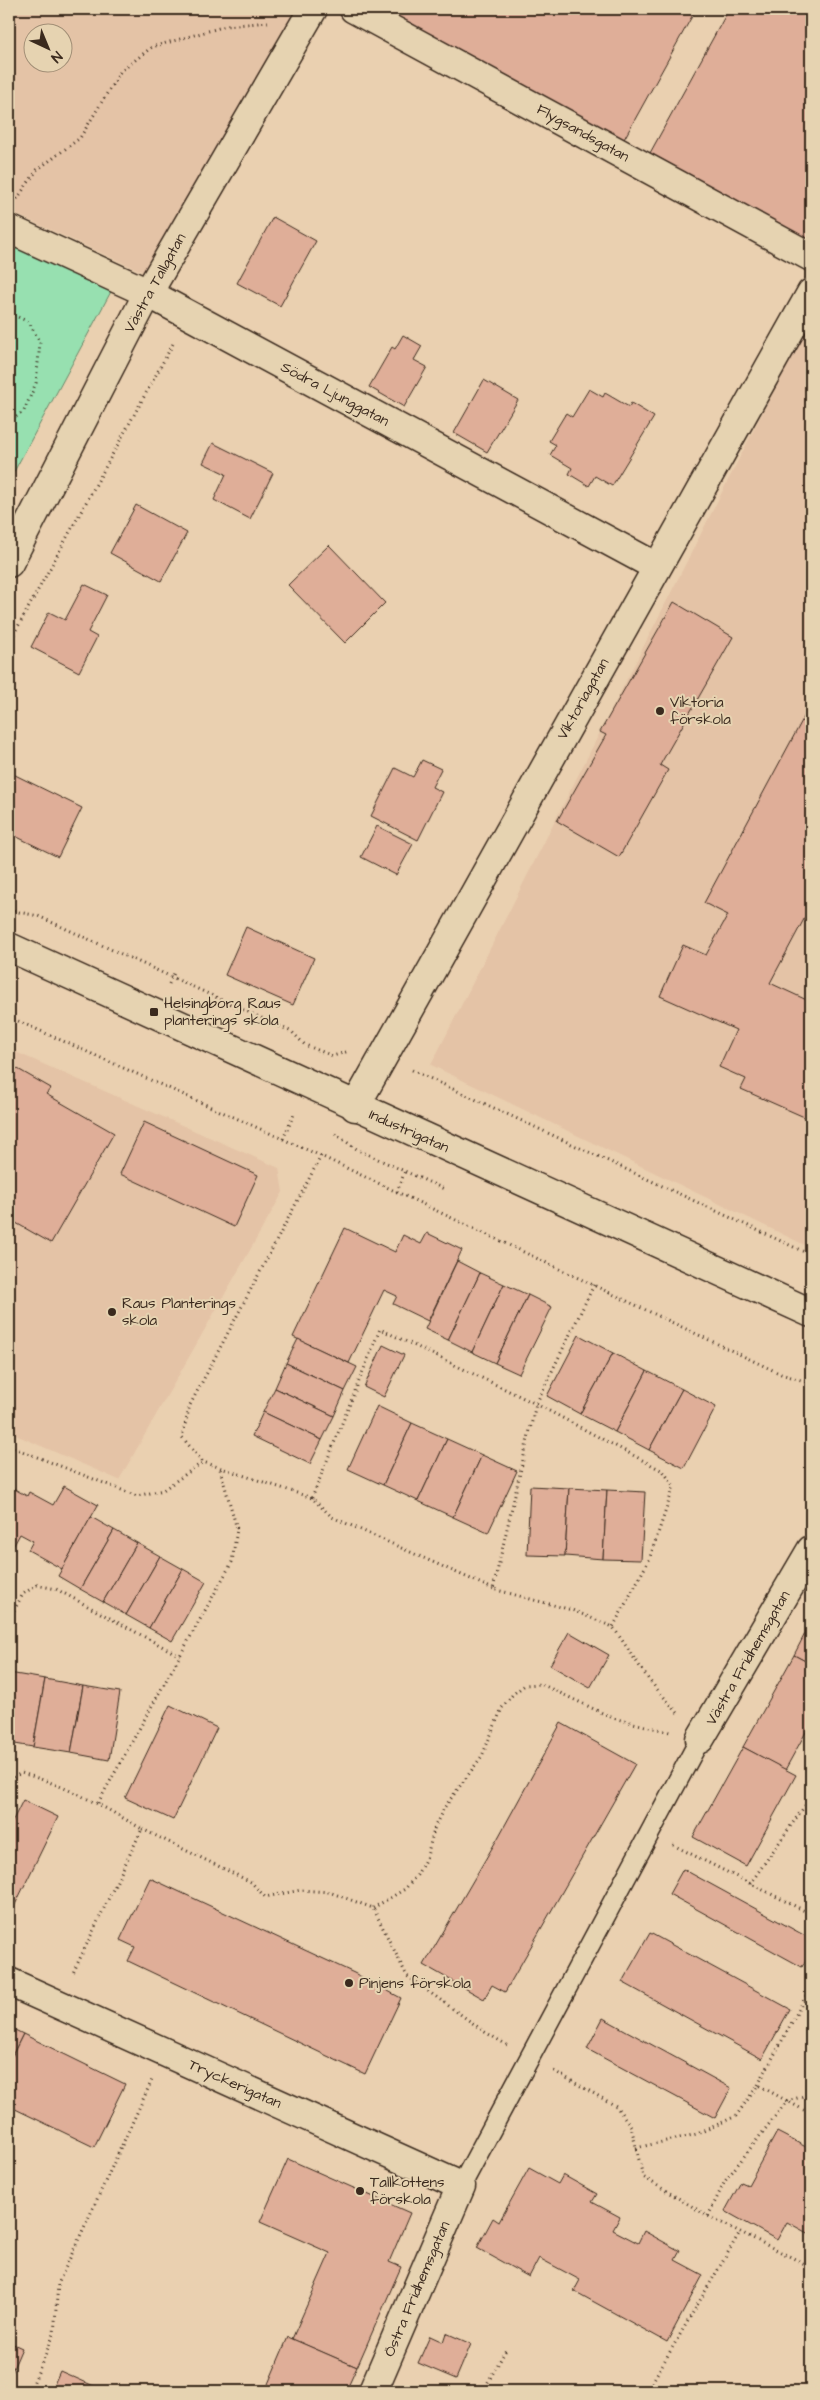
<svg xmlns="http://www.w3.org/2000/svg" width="820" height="2400" font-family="'Architects Daughter',sans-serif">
<rect width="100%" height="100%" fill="#ead0b0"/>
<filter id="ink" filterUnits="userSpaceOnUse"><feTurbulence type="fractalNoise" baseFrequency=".02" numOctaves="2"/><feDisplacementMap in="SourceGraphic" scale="10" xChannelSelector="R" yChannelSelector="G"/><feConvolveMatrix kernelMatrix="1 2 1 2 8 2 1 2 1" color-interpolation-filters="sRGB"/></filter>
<g filter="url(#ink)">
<g fill="#e4c3a6" fill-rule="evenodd">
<path d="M 9,9 L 297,9 L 154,277 L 9,211 ZM 32,32 L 62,32 L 62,62 L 32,62 Z"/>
<polygon points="811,317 811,1248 431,1065"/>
<polygon points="9,1049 279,1168 283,1192 119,1480 9,1432"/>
</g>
<polygon fill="#97e0b0" stroke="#698567" points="9,239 114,286 9,481"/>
<g fill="#dfae98" stroke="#3b2a1e">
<polygon points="383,9 696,9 623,141"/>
<polygon points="729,9 811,9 811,241 650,153"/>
<polygon points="273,217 316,241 280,306 237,283"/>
<polygon points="403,335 422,346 414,360 427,367 404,407 369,387 392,347 395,349"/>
<polygon points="484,380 518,400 487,452 454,433"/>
<polygon points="589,389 603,397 605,393 629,407 631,403 654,417 612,486 595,476 589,486 569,474 572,468 550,455 556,445 549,441 566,413 572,417"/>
<polygon points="213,443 273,473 250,519 214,500 226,474 203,463"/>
<polygon points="136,505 187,533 161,581 110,553"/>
<polygon points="329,545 385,603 345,643 288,585"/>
<polygon points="84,584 107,595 88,632 97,637 79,672 31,647 49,612 65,620"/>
<polygon points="674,602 733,637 660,765 668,770 619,857 557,821 606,735 600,732"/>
<polygon points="811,704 811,906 770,983 811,1002 811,1120 741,1089 746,1079 719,1067 736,1030 660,996 683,945 706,955 728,915 704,903"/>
<polygon points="422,760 441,769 432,787 442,792 418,840 371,816 395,768 413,777"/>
<polygon points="9,772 82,808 58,857 9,833"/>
<polygon points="377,826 413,844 396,875 361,857"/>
<polygon points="246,927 314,958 293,1005 225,975"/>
<polygon points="9,1064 51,1088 46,1094 114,1133 51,1243 9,1219"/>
<polygon points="144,1122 258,1175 234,1227 120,1174"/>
<polygon points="345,1228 395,1252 403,1235 421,1244 427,1233 462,1250 428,1321 393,1304 397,1296 384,1290 349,1363 293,1337"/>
<polygon points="457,1261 480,1273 448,1340 425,1329"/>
<polygon points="480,1273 504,1284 472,1352 448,1340"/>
<polygon points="504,1284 528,1295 495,1363 472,1352"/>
<polygon points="528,1295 552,1307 519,1374 495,1363"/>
<polygon points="579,1335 613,1353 580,1414 547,1396"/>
<polygon points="298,1339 357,1367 345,1391 286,1363"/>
<polygon points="383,1345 404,1355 384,1397 364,1387"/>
<polygon points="613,1353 647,1371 615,1432 580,1414"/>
<polygon points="286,1363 345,1391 334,1416 275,1388"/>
<polygon points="647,1371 682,1389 649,1450 615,1432"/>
<polygon points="275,1388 334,1416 322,1440 263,1412"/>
<polygon points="682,1389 716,1407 684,1468 649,1450"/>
<polygon points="377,1406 412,1423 383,1485 348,1469"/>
<polygon points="263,1412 322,1440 310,1464 252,1436"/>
<polygon points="412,1423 447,1439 418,1501 383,1485"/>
<polygon points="447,1439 482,1455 453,1517 418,1501"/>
<polygon points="482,1455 517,1471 488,1533 453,1517"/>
<polygon points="9,1486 27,1496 29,1492 53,1505 64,1486 98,1505 62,1569 28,1550 33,1541 20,1534 9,1554"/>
<polygon points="530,1486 569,1488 565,1556 527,1555"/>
<polygon points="569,1488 607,1490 603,1559 565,1556"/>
<polygon points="607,1490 645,1492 641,1560 603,1559"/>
<polygon points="91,1517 114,1530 80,1589 58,1576"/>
<polygon points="114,1530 137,1543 103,1602 80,1589"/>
<polygon points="137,1543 160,1556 126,1615 103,1602"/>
<polygon points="160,1556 183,1569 149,1628 126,1615"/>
<polygon points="183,1569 206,1582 172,1641 149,1628"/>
<polygon points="811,1622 811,1664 794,1655"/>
<polygon points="569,1632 609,1655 590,1688 550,1665"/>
<polygon points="794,1655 811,1664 811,1723 785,1770 743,1747"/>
<polygon points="9,1673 45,1679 33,1747 9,1743"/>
<polygon points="45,1679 83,1686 71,1753 33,1747"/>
<polygon points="83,1686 120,1692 109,1760 71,1753"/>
<polygon points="170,1705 217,1728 173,1820 125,1798"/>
<polygon points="561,1723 635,1764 505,1992 492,1985 484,1999 424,1965 499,1836"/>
<polygon points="743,1747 796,1775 746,1866 693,1837"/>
<polygon points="23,1800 58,1817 9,1917 9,1828"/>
<polygon points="683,1869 811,1939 811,1950 802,1967 669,1894"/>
<polygon points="150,1878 354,1973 401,1998 365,2074 128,1961 135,1947 120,1940"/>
<polygon points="650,1933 790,2009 762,2059 622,1982"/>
<polygon points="603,2018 731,2088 715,2118 587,2049"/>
<polygon points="9,2027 23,2034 9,2062"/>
<polygon points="23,2034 125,2084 94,2147 9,2106 9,2062"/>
<polygon points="777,2132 806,2147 811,2138 811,2235 787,2222 777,2240 725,2211 741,2182 748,2185"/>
<polygon points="288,2159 410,2213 389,2262 401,2267 357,2367 292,2339 330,2253 260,2222"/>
<polygon points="529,2168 558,2184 563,2175 597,2194 592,2202 620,2217 613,2230 638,2243 644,2231 680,2251 675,2260 703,2275 667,2342 574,2291 580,2280 539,2258 529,2277 477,2248 493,2218 499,2222"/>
<polygon points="446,2333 471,2344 456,2379 418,2363 430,2336 443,2342"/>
<polygon points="288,2337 357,2367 346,2391 265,2391"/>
<polygon points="9,2342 22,2348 9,2378"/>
<polygon points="60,2371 105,2391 51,2391"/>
</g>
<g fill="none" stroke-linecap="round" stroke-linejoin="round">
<defs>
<polyline id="service" points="461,2186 700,1739"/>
<g id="minor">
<polyline points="354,9 811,257"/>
<polyline points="9,229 148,293 657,567"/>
<polyline points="9,563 148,293 313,9"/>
<polyline points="355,1107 811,293"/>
<polyline points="700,1739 811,1550"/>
<polyline points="9,1982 461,2186 373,2391"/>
</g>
<polyline id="tertiary" points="9,947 811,1313"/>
</defs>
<use href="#service" stroke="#3b2a1e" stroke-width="22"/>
<use href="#minor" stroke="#3b2a1e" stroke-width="31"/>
<use href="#tertiary" stroke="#3b2a1e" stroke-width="31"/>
<g stroke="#3b2a1e" stroke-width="3" stroke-dasharray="1 4" stroke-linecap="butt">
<polyline points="17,199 37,170 80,138 120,72 152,47 226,26 268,22"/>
<polyline points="9,313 29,322 40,343 36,383 24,411 9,422"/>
<polyline points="9,643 174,342"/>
<polyline points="9,910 38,916 292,1032 305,1045 333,1056 349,1051"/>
<polyline points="169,984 174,973"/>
<polyline points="9,1017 321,1156 781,1374 811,1383"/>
<polyline points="412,1070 811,1255"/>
<polyline points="335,1134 358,1150 444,1189"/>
<polyline points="283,1139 295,1112"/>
<polyline points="321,1156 190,1405 182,1437 203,1462 312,1498 332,1517 493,1589"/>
<polyline points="397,1192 405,1171"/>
<polyline points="594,1285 536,1404 493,1589 572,1610 613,1627 649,1680 678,1713"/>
<polyline points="9,1446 137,1496 163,1490 203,1462"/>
<polyline points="312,1498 380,1329 536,1404 663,1471 674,1486 649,1560 613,1627"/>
<polyline points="9,1619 23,1594 37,1585 56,1589 180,1656"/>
<path d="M 9,1780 L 21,1773 C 65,1785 103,1806 142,1829 L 72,1975"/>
<polyline points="98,1803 232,1562 237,1529 220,1469"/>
<polyline points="142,1829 251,1882 265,1897 301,1890 329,1892 373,1908 407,1976 485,2032 507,2045"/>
<polyline points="673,1845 811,1914"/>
<polyline points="750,1884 811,1797"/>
<polyline points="373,1908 405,1889 417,1875 427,1856 435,1826 444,1808 482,1756 502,1708 513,1694 525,1685 541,1684 613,1718 670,1732"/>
<polyline points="554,2071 616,2106 631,2126 643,2177 708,2216 811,2267"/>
<polyline points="758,2085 811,1987"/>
<polyline points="636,2148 697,2134 736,2116 758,2085 811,2114"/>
<polyline points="708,2216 725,2181 787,2101 811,2094"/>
<polyline points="30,2391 54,2334 58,2284 152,2080"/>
<polyline points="483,2391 507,2348"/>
<polyline points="647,2391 740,2232"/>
</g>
<use href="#service" stroke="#e6d3b1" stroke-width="19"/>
<use href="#minor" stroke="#e6d3b1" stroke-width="28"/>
<use href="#tertiary" stroke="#e6d3b1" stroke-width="28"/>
</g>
</g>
<g fill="#3b2a1e" stroke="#e6d3b1" stroke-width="2">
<circle cx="660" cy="711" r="5"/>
<rect x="149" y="1007" width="10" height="10" rx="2.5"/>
<circle cx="112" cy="1312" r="5"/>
<circle cx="349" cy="1983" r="5"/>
<circle cx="360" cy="2191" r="5"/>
</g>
<g text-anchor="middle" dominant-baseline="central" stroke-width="4" stroke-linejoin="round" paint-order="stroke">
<g font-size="15" fill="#3b2a1e" stroke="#e6d3b1">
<text transform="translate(583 133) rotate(29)">Flygsandsgatan</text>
<text transform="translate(155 283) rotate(-61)">Västra Tallgatan</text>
<text transform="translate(335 394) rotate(28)">Södra Ljunggatan</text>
<text transform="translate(583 699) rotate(-61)">Viktoriagatan</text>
<text transform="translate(409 1131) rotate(24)">Industrigatan</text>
<text transform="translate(748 1658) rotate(-60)">Västra Fridhemsgatan</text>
<text transform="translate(235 2084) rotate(24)">Tryckerigatan</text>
<text transform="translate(417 2289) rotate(-67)">Östra Fridhemsgatan</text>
</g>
<g font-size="15" fill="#3b2a1e" stroke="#e6d3b1" text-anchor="start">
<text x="670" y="702">Viktoria<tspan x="670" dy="17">förskola</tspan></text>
<text x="164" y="1003">Helsingborg Raus<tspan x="164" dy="17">planterings skola</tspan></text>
<text x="122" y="1303">Raus Planterings<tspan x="122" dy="17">skola</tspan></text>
<text x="359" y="1983">Pinjens förskola</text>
<text x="370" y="2182">Tallkottens<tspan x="370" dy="17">förskola</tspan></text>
</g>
</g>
<rect width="820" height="2400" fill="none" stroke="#e6d3b1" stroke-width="30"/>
<rect x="15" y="15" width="790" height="2370" fill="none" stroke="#3b2a1e" stroke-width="2" filter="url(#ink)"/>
<g transform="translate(48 48) rotate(136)"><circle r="24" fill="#e6d3b1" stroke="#a28f76"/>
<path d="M0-4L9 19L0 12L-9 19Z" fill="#3b2a1e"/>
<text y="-8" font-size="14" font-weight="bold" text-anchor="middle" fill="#3b2a1e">N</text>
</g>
</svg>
